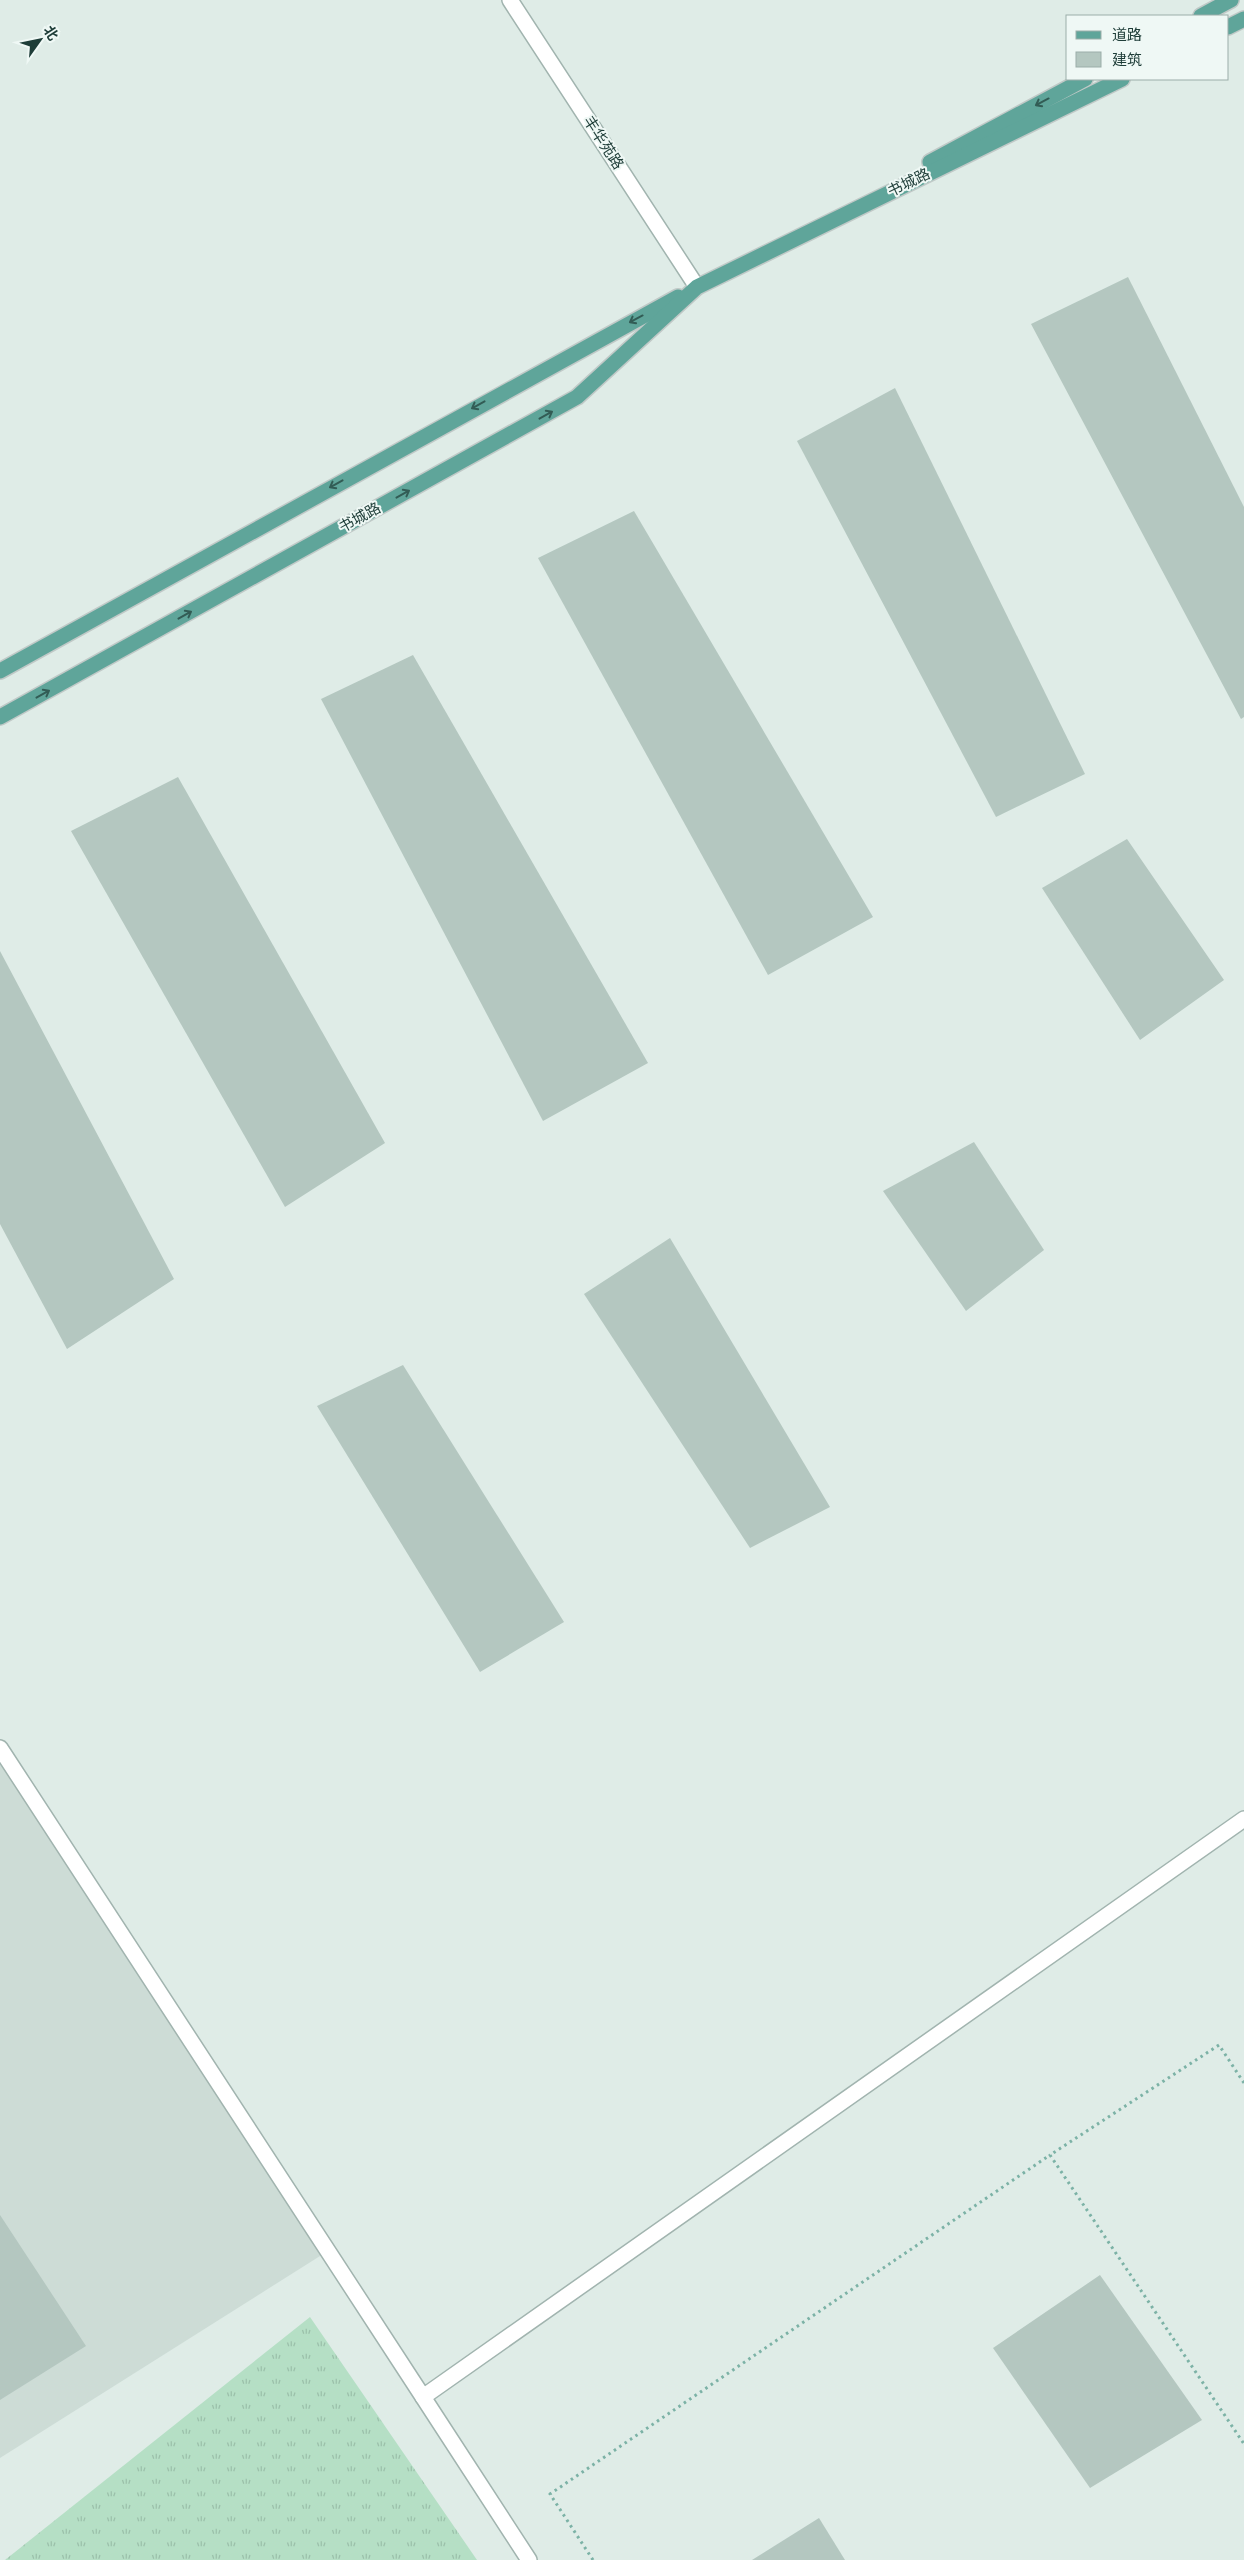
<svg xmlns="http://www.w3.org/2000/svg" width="1244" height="2560" font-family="'Alegreya Sans','Noto Sans SC',sans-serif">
<defs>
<pattern id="grass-tufts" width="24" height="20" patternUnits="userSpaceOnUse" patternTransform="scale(1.25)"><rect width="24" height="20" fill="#b5dfc5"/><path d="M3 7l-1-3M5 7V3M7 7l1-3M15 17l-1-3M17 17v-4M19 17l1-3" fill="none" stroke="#9bc0aa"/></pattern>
</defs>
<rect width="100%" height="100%" fill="#dfece7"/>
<polygon fill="#cddcd6" points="0,1748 328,2251 0,2458"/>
<polygon fill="url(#grass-tufts)" points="310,2317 477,2560 5,2560"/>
<g fill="#b4c7c0">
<polygon points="1128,277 1244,507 1244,717 1241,719 1031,324"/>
<polygon points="895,388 1085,774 996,817 797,441"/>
<polygon points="634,511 873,917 768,975 538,558"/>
<polygon points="413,655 648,1063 543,1121 321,699"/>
<polygon points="178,777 385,1143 285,1207 71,831"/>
<polygon points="1127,839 1224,980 1140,1040 1042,888"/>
<polygon points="0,951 174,1279 67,1349 0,1224"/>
<polygon points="974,1142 1044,1250 966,1311 883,1191"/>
<polygon points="670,1238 830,1507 750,1548 584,1294"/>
<polygon points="403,1365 564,1622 480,1672 317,1406"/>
<polygon points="0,2215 86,2346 0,2400"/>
<polygon points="1100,2275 1202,2420 1090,2488 993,2348"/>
<polygon points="819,2518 845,2560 752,2560"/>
</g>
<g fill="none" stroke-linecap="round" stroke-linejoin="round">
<defs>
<g id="minor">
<polyline points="510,0 697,287"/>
<polyline points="0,1748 423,2397 1244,1819"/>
<polyline points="423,2397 529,2560"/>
</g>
<g id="major">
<polyline points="1201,16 1231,0"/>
<polyline points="1228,27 1244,19"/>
<polyline points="930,162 1085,79"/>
<polyline points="0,671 678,297"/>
<polyline points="0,717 577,397 697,287 1122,79"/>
</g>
</defs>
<use href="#minor" stroke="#a1b4af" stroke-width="18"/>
<use href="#major" stroke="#c0c9c7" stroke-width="18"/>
<g stroke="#7cb2a6" stroke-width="3" stroke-dasharray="2.5 4" stroke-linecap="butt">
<polyline points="1244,2083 1219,2045 1050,2155 1244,2444"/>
<polyline points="593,2560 550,2494 1050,2155"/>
</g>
<use href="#minor" stroke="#fff" stroke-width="15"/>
<use href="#major" stroke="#5fa59a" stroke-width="15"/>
</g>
<defs><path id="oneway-shaft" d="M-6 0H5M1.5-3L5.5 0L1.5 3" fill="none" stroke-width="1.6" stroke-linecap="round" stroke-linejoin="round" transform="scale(1.25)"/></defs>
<g stroke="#325c55">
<use href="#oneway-shaft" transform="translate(1042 102) rotate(152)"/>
<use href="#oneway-shaft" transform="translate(636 319) rotate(152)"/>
<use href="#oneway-shaft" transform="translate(478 405) rotate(151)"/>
<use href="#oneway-shaft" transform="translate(546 415) rotate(-29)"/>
<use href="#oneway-shaft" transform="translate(336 484) rotate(151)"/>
<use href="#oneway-shaft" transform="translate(403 494) rotate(-29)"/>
<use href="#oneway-shaft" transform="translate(185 615) rotate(-29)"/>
<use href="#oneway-shaft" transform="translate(43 694) rotate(-29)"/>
</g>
<g text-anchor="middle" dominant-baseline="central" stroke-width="4" stroke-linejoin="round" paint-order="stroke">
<g font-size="15" fill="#1e3d38" stroke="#eff8f5">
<text transform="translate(603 143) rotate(57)">丰华苑路</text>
<text transform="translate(909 183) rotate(-26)">书城路</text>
<text transform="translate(360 518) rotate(-29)">书城路</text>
</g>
</g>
<rect x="1066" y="15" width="162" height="65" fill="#eff8f5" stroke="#9bada9"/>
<rect x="1076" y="31" width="25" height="8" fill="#5fa59a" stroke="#9bada9"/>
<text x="1112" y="40" font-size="15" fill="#1e3d38">道路</text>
<rect x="1076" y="52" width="25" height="15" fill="#b4c7c0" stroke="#9bada9"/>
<text x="1112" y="65" font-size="15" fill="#1e3d38">建筑</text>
<g transform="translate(40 40) rotate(57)" stroke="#eff8f5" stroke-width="4" paint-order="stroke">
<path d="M0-4L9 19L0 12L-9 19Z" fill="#1e3d38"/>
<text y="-8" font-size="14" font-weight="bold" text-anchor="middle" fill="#1e3d38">北</text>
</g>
</svg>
